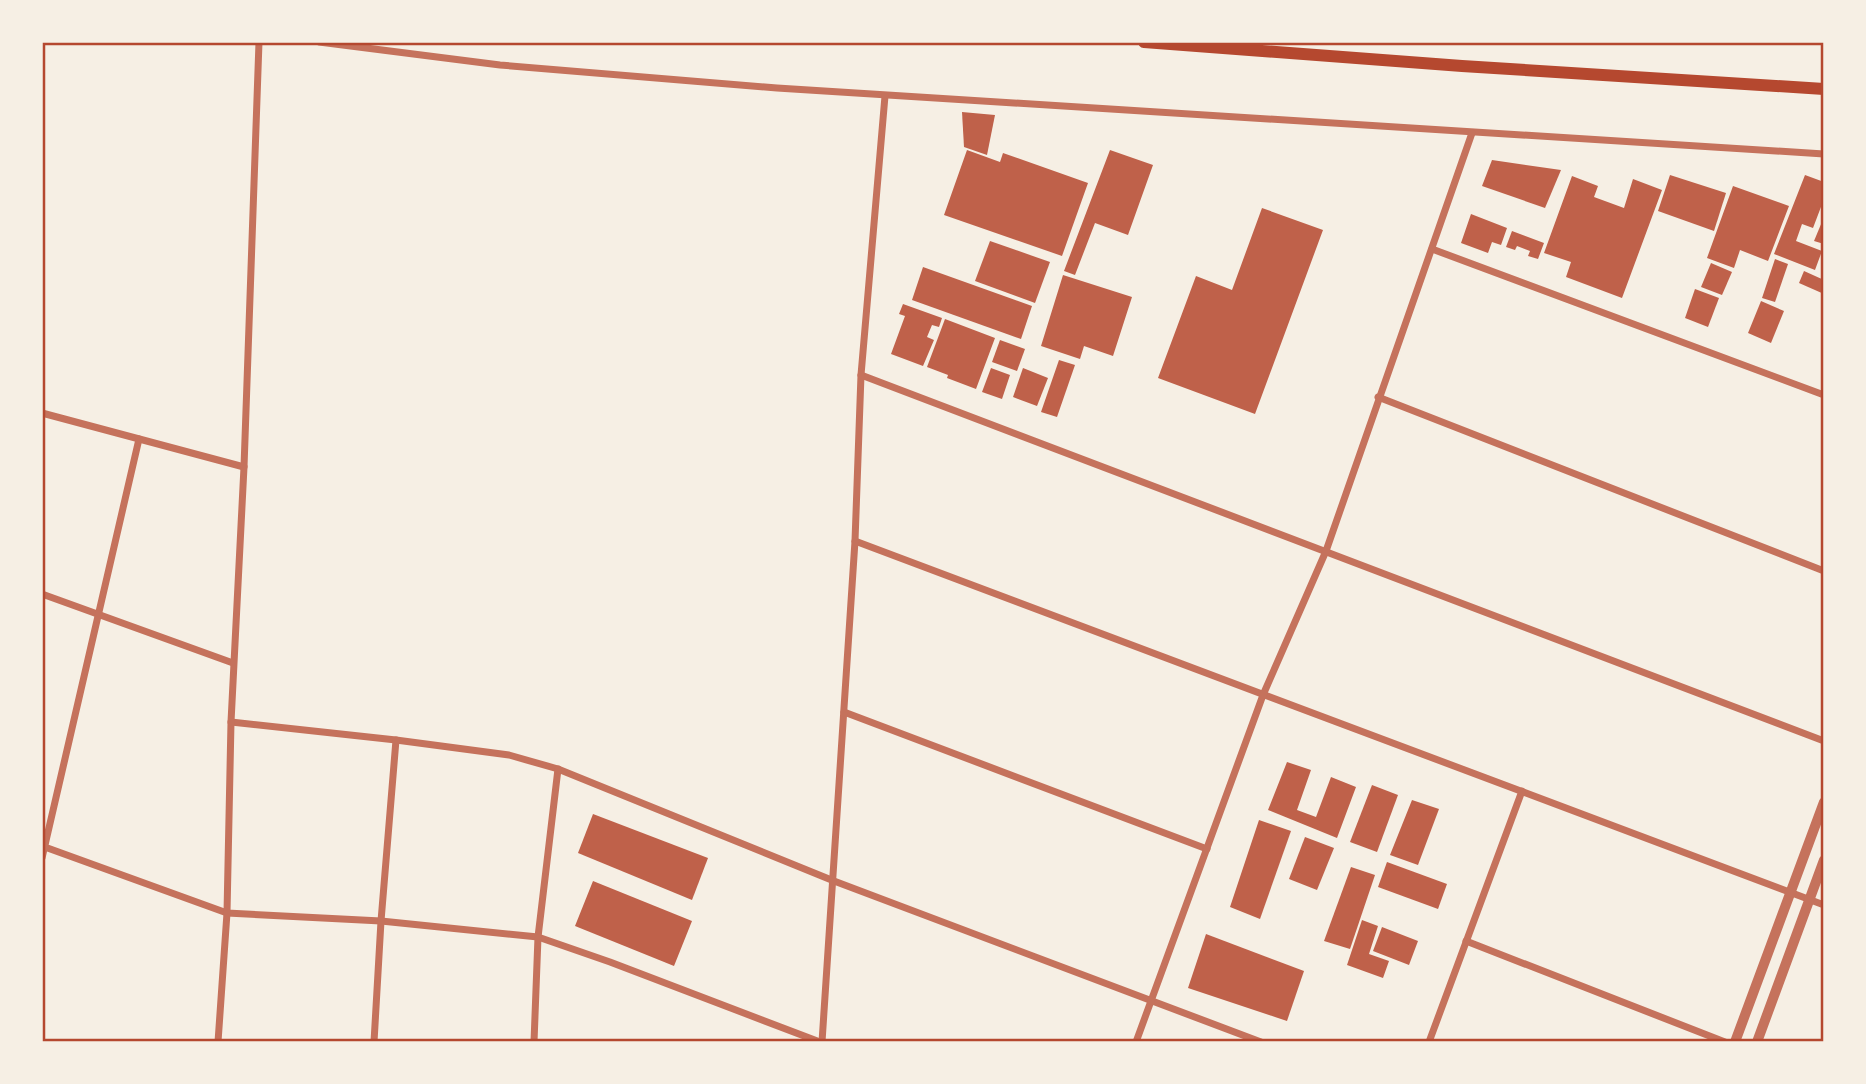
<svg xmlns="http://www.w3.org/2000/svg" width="1866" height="1084" font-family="'DM Sans',sans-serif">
<rect width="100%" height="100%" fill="#f6efe4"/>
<g fill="#bf614a">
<polygon points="962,112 995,115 987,155 964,147"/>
<polygon points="967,150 1000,162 1003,153 1088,183 1062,256 944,215"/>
<polygon points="1110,150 1153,165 1128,235 1095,223 1075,275 1064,271"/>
<polygon points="1492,160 1561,170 1545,208 1482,186"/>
<polygon points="1670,175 1726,193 1714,231 1658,211"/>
<polygon points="1805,175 1824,182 1824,199 1813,228 1802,224 1796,241 1822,251 1815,270 1774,254"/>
<polygon points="1572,176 1598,186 1594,197 1624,208 1633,179 1662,190 1622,298 1566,277 1571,262 1544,253"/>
<polygon points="1733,186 1789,206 1768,261 1740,250 1734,268 1707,258"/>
<polygon points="1262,208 1323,230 1255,414 1158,378 1196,276 1232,290"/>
<polygon points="1471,214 1507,228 1501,245 1492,242 1488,253 1461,243"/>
<polygon points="1824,217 1824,244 1814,241"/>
<polygon points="1512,231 1544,243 1538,259 1528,256 1530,251 1517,246 1515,250 1506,247"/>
<polygon points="990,241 1050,262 1035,303 975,281"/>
<polygon points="1775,259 1788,264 1775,302 1762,298"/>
<polygon points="1711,263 1732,272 1722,295 1701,287"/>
<polygon points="923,267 1032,306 1021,339 912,300"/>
<polygon points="1804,271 1824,280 1824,294 1799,283"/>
<polygon points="1063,275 1132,297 1113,356 1084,346 1080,359 1041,346"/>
<polygon points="1695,289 1719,298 1708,327 1685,318"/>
<polygon points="1761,301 1784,311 1771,343 1748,333"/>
<polygon points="903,304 942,318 939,327 932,325 927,337 934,340 923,366 891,354 905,316 899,314"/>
<polygon points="945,319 995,338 976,389 947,378 948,375 927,367"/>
<polygon points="1000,340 1025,349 1017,371 992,362"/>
<polygon points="1059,360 1075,365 1057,417 1041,412"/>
<polygon points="991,368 1010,375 1002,399 982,392"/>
<polygon points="1023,368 1048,378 1037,406 1013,397"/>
<polygon points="1287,762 1311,770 1297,810 1316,817 1331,777 1356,787 1337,838 1268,810"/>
<polygon points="1372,785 1398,795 1377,852 1350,842"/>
<polygon points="1412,800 1439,809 1418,865 1390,855"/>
<polygon points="593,814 708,858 692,900 578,853"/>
<polygon points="1259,820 1291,831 1260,919 1230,907"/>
<polygon points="1305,837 1334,848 1317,890 1289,879"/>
<polygon points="1387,862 1447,884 1438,909 1378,887"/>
<polygon points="1351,867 1375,875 1350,949 1324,941"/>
<polygon points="593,881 692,921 674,966 575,926"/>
<polygon points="1362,920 1378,926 1369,954 1389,961 1383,978 1347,965"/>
<polygon points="1382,927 1418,941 1409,965 1373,951"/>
<polygon points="1206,934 1304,971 1287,1021 1188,988"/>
</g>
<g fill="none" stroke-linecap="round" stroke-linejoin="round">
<g stroke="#c5725c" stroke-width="7">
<polyline points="319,42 500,65 777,88 1824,154"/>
<polyline points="1432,249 1824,395"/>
<polyline points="861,375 1824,741"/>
<polyline points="1378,397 1824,571"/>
<polyline points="42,413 244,467"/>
<polyline points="855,541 1824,905"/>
<polyline points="42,594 233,663"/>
<polyline points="844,712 1207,849"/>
<polyline points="231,722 396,740 509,755 558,769 834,881 1261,1042"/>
<polyline points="42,846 227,913 381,921 538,937 610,962 820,1042"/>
<polyline points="42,858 139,439"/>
<polyline points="1466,941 1725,1042"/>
<polyline points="218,1042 227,913 231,722 244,467 259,42"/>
<polyline points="374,1042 381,921 396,740"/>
<polyline points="534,1042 538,937 558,769"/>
<polyline points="822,1042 855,541 861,375 885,96"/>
<polyline points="1136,1042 1263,695 1326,551 1472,133"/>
<polyline points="1429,1042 1522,791"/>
</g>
<g stroke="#c5725c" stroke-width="10">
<polyline points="1735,1042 1824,802"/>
<polyline points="1757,1042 1824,860"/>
</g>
<polyline stroke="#b5482f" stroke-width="12" points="1144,42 1462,66 1824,89"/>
</g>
<rect width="1866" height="1084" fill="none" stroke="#f6efe4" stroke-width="88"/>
<rect x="44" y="44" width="1778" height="996" fill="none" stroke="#b5482f" stroke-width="2.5"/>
</svg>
